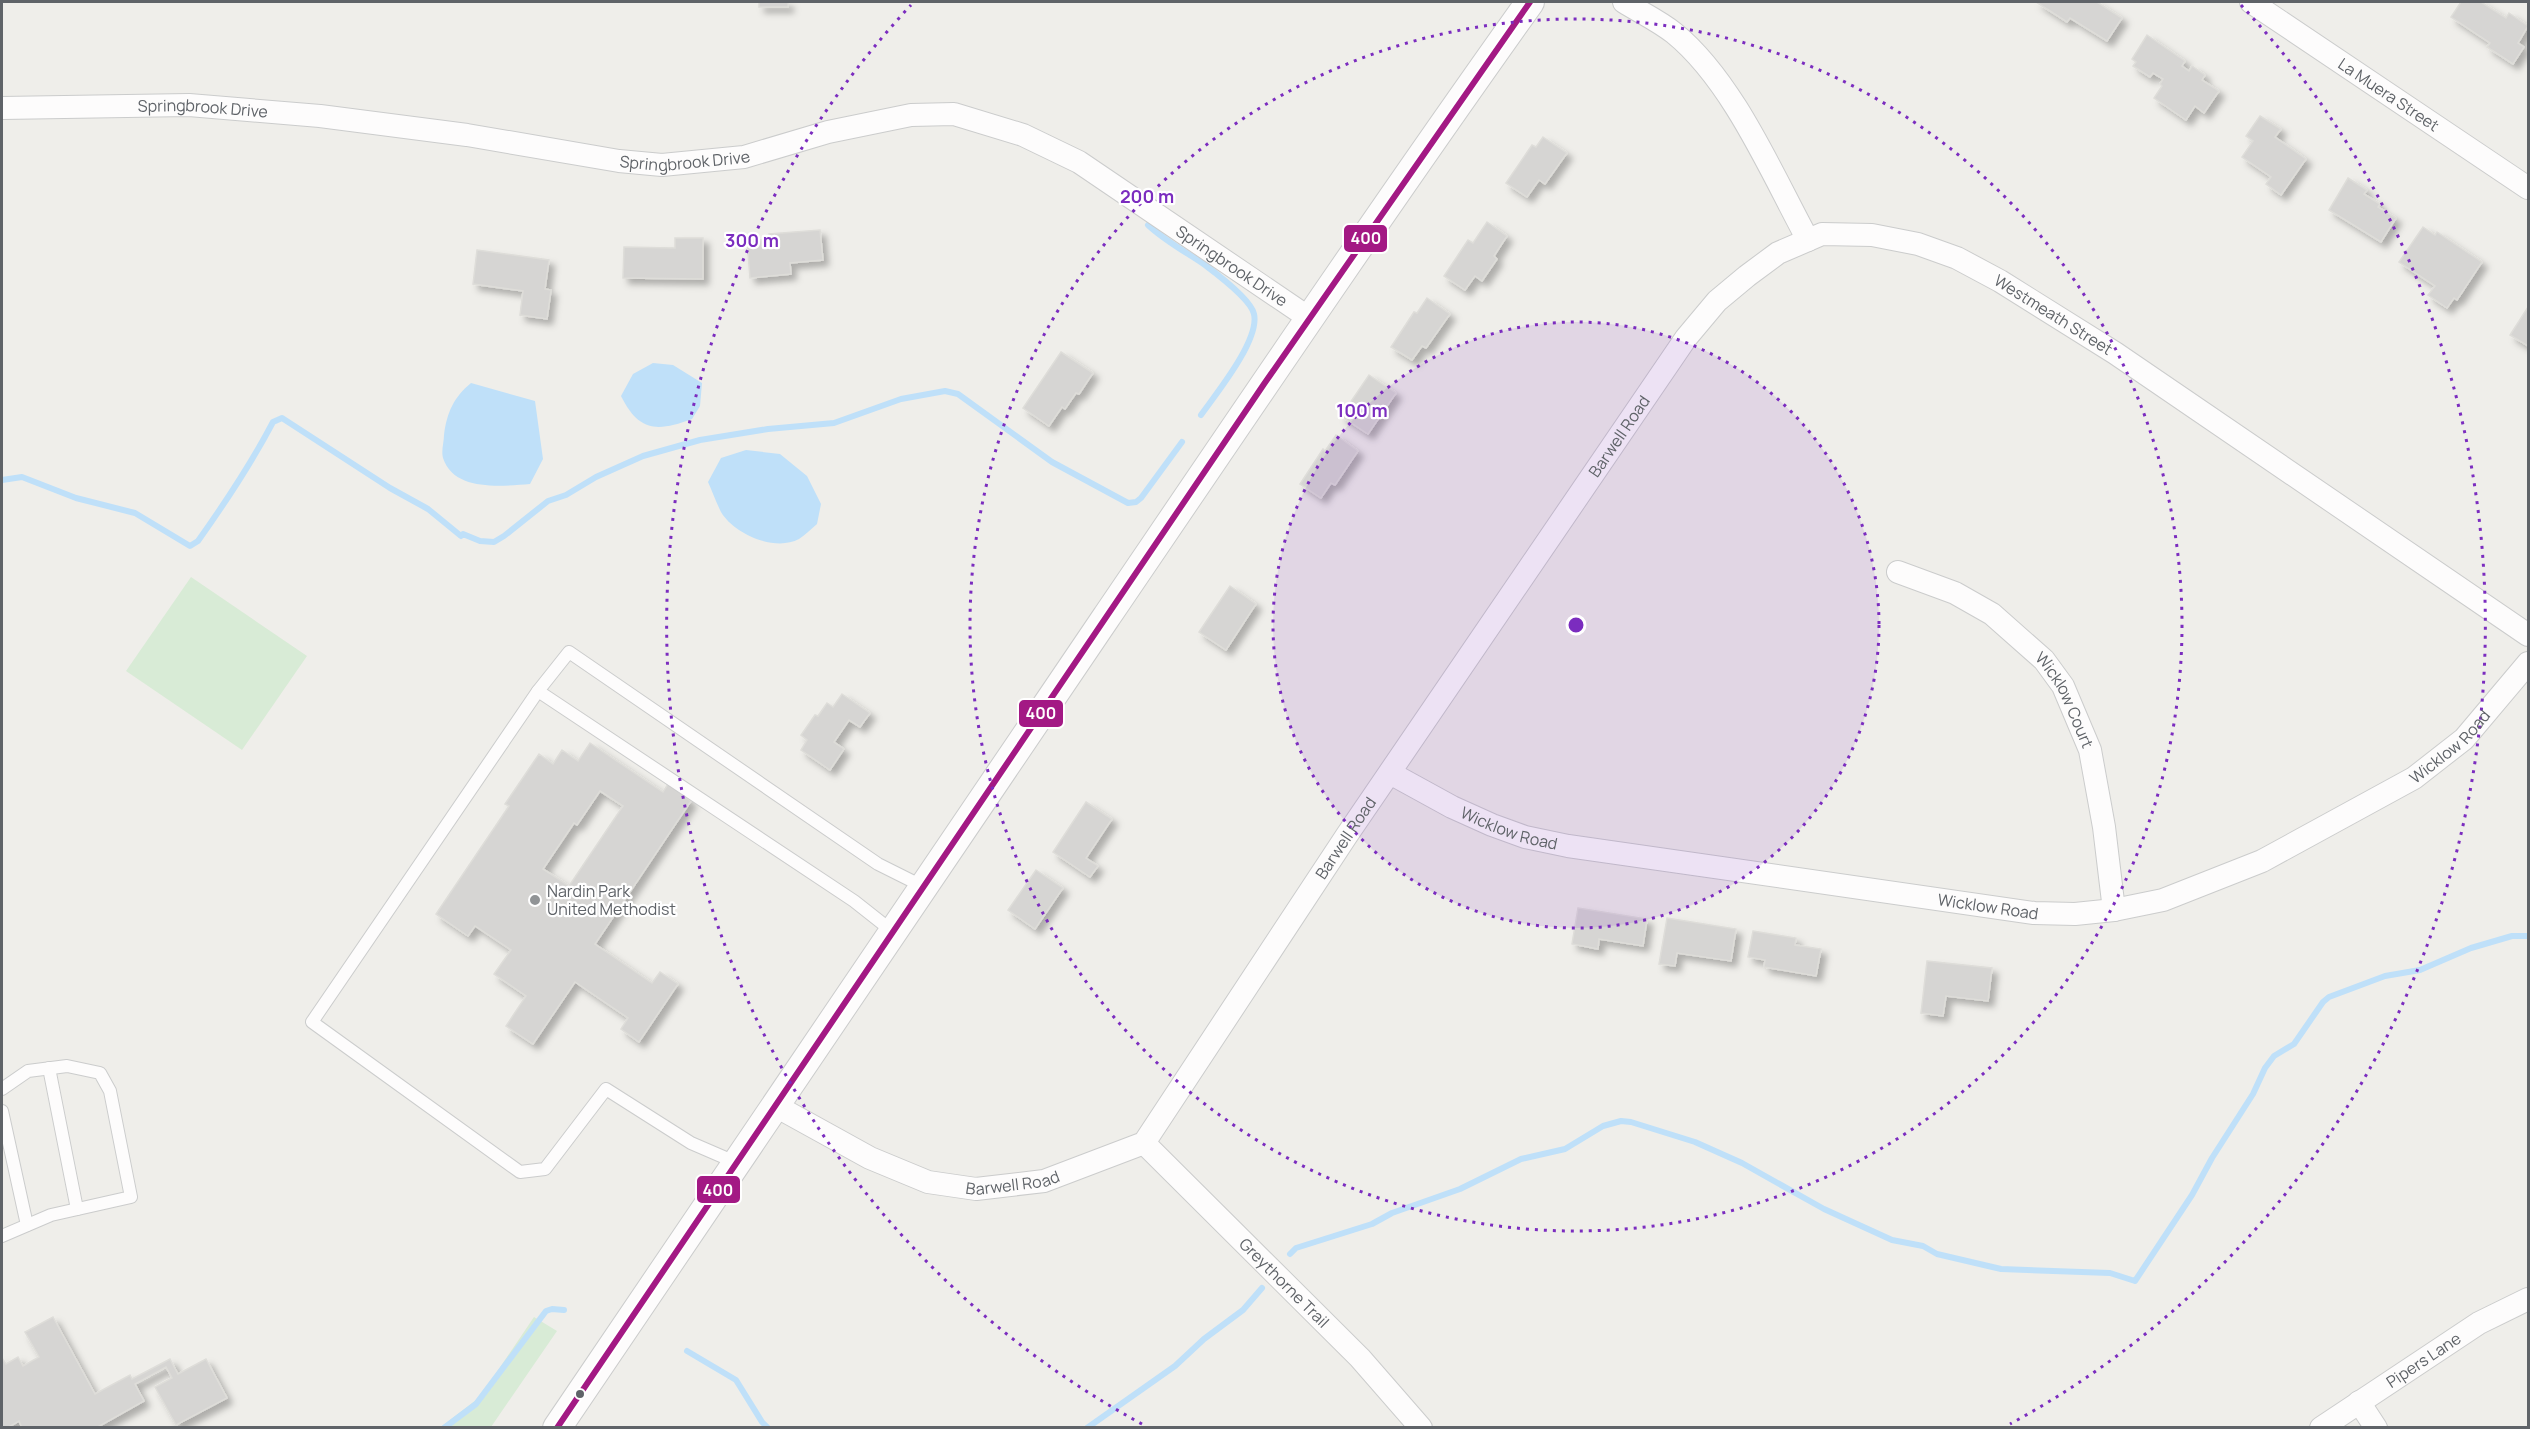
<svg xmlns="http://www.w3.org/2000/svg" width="2530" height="1429" font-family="Manrope,sans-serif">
<defs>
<filter id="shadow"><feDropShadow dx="5.5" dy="5.5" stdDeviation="3" flood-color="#0004"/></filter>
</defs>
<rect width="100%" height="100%" fill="#efeeea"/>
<g fill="#d8ebd6">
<polygon points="191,577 307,656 242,750 126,671"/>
<polygon points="534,1317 557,1331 491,1427 441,1427 480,1397"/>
</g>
<g fill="#bfe0f9">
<path d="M 653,363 L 673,365 L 702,383 L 700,406 L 692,419 C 657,432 639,432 621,396 L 633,374 Z"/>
<path d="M 471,383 L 535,401 L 543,459 L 530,484 C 502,486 454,492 443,458 C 441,451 444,442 444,435 C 447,412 454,397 471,383 Z"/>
<path d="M 746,450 L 780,454 L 807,476 L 821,504 L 817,524 C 811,529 805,535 799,539 C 775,552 734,534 721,512 C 716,502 712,491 708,482 L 721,458 Z"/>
</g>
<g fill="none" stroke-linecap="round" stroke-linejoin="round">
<g stroke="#bfe0f9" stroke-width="6">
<path d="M 1148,225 C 1165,241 1186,252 1205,265 C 1217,274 1251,300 1254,314 C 1260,340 1216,394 1201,415"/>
<path d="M 2,480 L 22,477 L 76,498 L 135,513 L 190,546 L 198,541 C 225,503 251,464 273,422 L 282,418 L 390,488 L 428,509 L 461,536 L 463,534 L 480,541 L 494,542 L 504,536 L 548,501 L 566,495 L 596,477 L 643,456 L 700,440 L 768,429 L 834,423 L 901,399 L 945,391 L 958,394 L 1052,462 L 1128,503 L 1136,502 L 1141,498 L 1182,442"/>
<polyline points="1290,1254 1296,1248 1372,1224 1392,1213 1460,1189 1521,1159 1565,1149 1603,1126 1621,1121 1631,1122 1695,1142 1742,1163 1824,1209 1892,1240 1923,1246 1937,1254 2001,1269 2110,1273 2135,1281 2192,1195 2212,1158 2253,1094 2265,1068 2274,1056 2294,1044 2323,1002 2329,997 2385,976 2420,970 2471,948 2512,936 2528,936"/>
<polyline points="687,1351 736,1380 762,1422 768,1428"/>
<polyline points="444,1428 476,1404 546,1311 552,1309 564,1310"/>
<polyline points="1087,1428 1175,1366 1204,1339 1243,1310 1262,1288"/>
</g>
</g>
<g fill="#d6d5d3" stroke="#deddd9" stroke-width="1.5" fill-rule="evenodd" filter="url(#shadow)">
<rect x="759" y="2" width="29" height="5"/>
<polygon points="2036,2 2097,2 2122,18 2107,41 2070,18 2067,22"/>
<polygon points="2461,2 2481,2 2506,18 2509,13 2528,26 2518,43 2524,47 2513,64 2487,47 2490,43 2451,17"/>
<polygon points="2147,35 2185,61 2182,66 2189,71 2192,66 2205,75 2202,80 2219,91 2204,113 2195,106 2186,120 2154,98 2162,86 2160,84 2163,79 2153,73 2150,77 2133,66 2136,62 2132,59"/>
<polygon points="2260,116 2281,129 2275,137 2306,159 2281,195 2266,184 2271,177 2242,157 2253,141 2246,136"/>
<polygon points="1543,137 1567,153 1545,184 1539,180 1527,197 1506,183 1532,145 1536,147"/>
<polygon points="2348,178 2367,190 2364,194 2380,204 2378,207 2396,218 2381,242 2329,210"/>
<polygon points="1487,222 1507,236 1494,256 1497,259 1482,281 1475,276 1465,290 1444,276 1468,240 1473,243"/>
<polygon points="2423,227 2435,235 2437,232 2482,262 2457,300 2454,298 2447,308 2428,295 2435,286 2399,262"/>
<polygon points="820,230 823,260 790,263 791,274 750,278 747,241 769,239 769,234"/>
<polygon points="675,238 703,238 703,279 623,278 624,247 675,248"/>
<polygon points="477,250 549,260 545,289 551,290 547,319 520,315 523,291 473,284"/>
<polygon points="1427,298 1450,314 1426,348 1422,346 1412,360 1391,347 1414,312 1417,313"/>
<polygon points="2528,307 2528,346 2510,335"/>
<polygon points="1061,352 1093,373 1079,394 1076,393 1065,409 1062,407 1049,426 1023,408"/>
<polygon points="1369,375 1396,393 1368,434 1341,416"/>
<polygon points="1336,435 1358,451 1335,485 1331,483 1321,498 1300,484 1323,449 1325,451"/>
<polygon points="1230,586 1256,604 1226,650 1199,632"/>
<polygon points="842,694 870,713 860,727 849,720 834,742 844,749 830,770 801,750 807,740 801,735 815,715 818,716 827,703 833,707"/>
<path d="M 590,743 L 663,792 L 668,784 L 691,801 L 595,944 L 652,983 L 660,972 L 678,984 L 639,1042 L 621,1029 L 628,1018 L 575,982 L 533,1044 L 506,1026 L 526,996 L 494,974 L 511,950 L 475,926 L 468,936 L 436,914 L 509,806 L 505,804 L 539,754 L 553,764 L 562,750 L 578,761 ZM 600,791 L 623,806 L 569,886 L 543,869 L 574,823 L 577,825 Z"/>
<polygon points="1086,802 1112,819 1086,858 1098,866 1090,877 1053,852"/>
<polygon points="1036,870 1063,888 1035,929 1008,910"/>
<polygon points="1578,908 1647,919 1643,946 1599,939 1598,949 1572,944"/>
<polygon points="1667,918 1736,929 1731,961 1677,953 1675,966 1659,964"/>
<polygon points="1753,931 1796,938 1795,945 1821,949 1816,976 1764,967 1765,960 1748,957"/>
<polygon points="1927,961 1992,968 1988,1001 1946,996 1943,1016 1921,1013"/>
<polygon points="53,1317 95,1394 130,1375 132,1379 170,1359 178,1374 206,1359 227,1398 176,1425 155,1387 172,1378 166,1367 135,1384 144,1401 96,1428 22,1428 19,1421 7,1428 2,1428 2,1358 6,1364 18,1357 23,1366 39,1357 25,1332"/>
</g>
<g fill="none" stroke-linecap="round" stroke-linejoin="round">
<defs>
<g id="service">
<polyline points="538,691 854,901 892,931"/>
<polyline points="49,1068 77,1209"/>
<polyline points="2,1089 28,1071 67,1066 100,1073 110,1091 131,1197 51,1215 2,1236"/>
<polyline points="2,1111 27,1225"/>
<polyline points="735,1162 691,1143 606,1089 545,1169 520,1172 312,1022 538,691 569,652 878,864 922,886"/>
</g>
<g id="minor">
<path d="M 1624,2 C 1640,12 1659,21 1674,33 C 1733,81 1772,174 1808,240"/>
<path id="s1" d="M 2251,2 L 2528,188"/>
<path id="s2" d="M 2,108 L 189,105 L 320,116 L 467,135 L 619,161 L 662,165 L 744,157 L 828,132 L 911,115 L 954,114 L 1023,135 L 1079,162 L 1309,318"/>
<path id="s3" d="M 1898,572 L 1955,593 L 1992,614 L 2044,660 L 2063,686 L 2090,750 L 2104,827 L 2114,910"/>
<path id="s4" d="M 1390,773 L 1452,807 L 1492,825 L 1525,837 L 1568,846 L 2034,913 L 2075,914 L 2114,910 L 2163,900 L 2262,861 L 2414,778 L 2464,739 L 2528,663"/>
<path id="s5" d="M 774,1105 L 870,1158 L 928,1182 L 976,1189 L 1044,1181 L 1144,1143 L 1347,835 L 1686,338 L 1717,301 L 1747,276 L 1778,253 L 1822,234 L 1872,235 L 1918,244 L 1957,258 L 2000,281 L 2115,353 L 2528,635"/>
<path id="s6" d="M 1144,1143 L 1360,1358 L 1421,1428"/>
<polyline points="2359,1402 2376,1428"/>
<path id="s7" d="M 2321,1428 L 2479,1323 L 2528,1299"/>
</g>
<path id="tertiary" d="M 557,1428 C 739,1156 923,886 1107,616 C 1247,410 1386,204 1530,2"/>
</defs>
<use href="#service" stroke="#cbcccc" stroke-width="14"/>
<use href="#minor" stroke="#cbcccc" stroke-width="24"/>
<use href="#tertiary" stroke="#cbcccc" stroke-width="30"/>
<use href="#service" stroke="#fdfcfc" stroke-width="12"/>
<use href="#minor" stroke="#fdfcfc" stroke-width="22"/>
<use href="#tertiary" stroke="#fdfcfc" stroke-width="28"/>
<defs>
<polyline id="bus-1" points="557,1428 1264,384 1530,2"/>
</defs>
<use href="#bus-1" stroke="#fff" stroke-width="10"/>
<use href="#bus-1" stroke="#a31984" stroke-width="6"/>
</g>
<circle cx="1576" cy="625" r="303" fill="#7b2cbf" fill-opacity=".12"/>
<g fill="none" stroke="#7b2cbf" stroke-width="3" stroke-dasharray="3 6">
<circle cx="1576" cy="625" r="303"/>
<circle cx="1576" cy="625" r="606"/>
<path d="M1142 1424A909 909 0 0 1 911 5M2241 5A909 909 0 0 1 2010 1424"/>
</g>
<circle fill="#919496" stroke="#fff" stroke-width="2" cx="535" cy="900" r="6"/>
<circle fill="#5f6368" stroke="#fff" stroke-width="2" cx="580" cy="1394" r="5"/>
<g text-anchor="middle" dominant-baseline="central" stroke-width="4.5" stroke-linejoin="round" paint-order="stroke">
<g font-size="16" fill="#5f6368" stroke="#fff">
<text stroke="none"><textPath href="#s1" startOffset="166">La Muera Street</textPath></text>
<text stroke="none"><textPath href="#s2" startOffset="201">Springbrook Drive</textPath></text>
<text stroke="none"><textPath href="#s2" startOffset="687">Springbrook Drive</textPath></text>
<text stroke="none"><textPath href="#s2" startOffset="1281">Springbrook Drive</textPath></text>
<text stroke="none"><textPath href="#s5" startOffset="1791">Westmeath Street</textPath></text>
<text stroke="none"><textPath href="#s5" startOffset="1248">Barwell Road</textPath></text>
<text stroke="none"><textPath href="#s3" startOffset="218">Wicklow Court</textPath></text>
<text stroke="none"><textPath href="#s4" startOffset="1122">Wicklow Road</textPath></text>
<text stroke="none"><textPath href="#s4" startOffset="132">Wicklow Road</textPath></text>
<text stroke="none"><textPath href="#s5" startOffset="762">Barwell Road</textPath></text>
<text stroke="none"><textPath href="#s4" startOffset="618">Wicklow Road</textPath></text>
<text stroke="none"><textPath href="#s5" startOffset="258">Barwell Road</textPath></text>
<text stroke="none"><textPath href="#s6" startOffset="198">Greythorne Trail</textPath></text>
<text stroke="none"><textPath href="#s7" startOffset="123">Pipers Lane</textPath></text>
</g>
<g font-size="16" fill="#5f6368" stroke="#fff" text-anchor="start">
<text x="547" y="891">Nardin Park<tspan x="547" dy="18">United Methodist</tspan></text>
</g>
</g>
<circle cx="1576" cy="625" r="9" fill="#7b2cbf" stroke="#fff" stroke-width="3"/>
<g font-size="18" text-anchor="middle" font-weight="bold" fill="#7b2cbf" stroke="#fff" stroke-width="4.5" stroke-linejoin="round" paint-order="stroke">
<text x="1147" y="203">200 m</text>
<text x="752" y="247">300 m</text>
<text x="1362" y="417">100 m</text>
</g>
<g stroke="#fff" stroke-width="2">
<rect x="1343" y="224" width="45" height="29" rx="6" fill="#a31984"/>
<rect x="1018" y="699" width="46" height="29" rx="6" fill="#a31984"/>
<rect x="696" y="1175" width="45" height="29" rx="6" fill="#a31984"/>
</g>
<g font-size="16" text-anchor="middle" font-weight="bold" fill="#fff">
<text x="1366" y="244">400</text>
<text x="1041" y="719">400</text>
<text x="718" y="1196">400</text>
</g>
<rect width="2530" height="1429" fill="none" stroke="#5f6368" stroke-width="6"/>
</svg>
